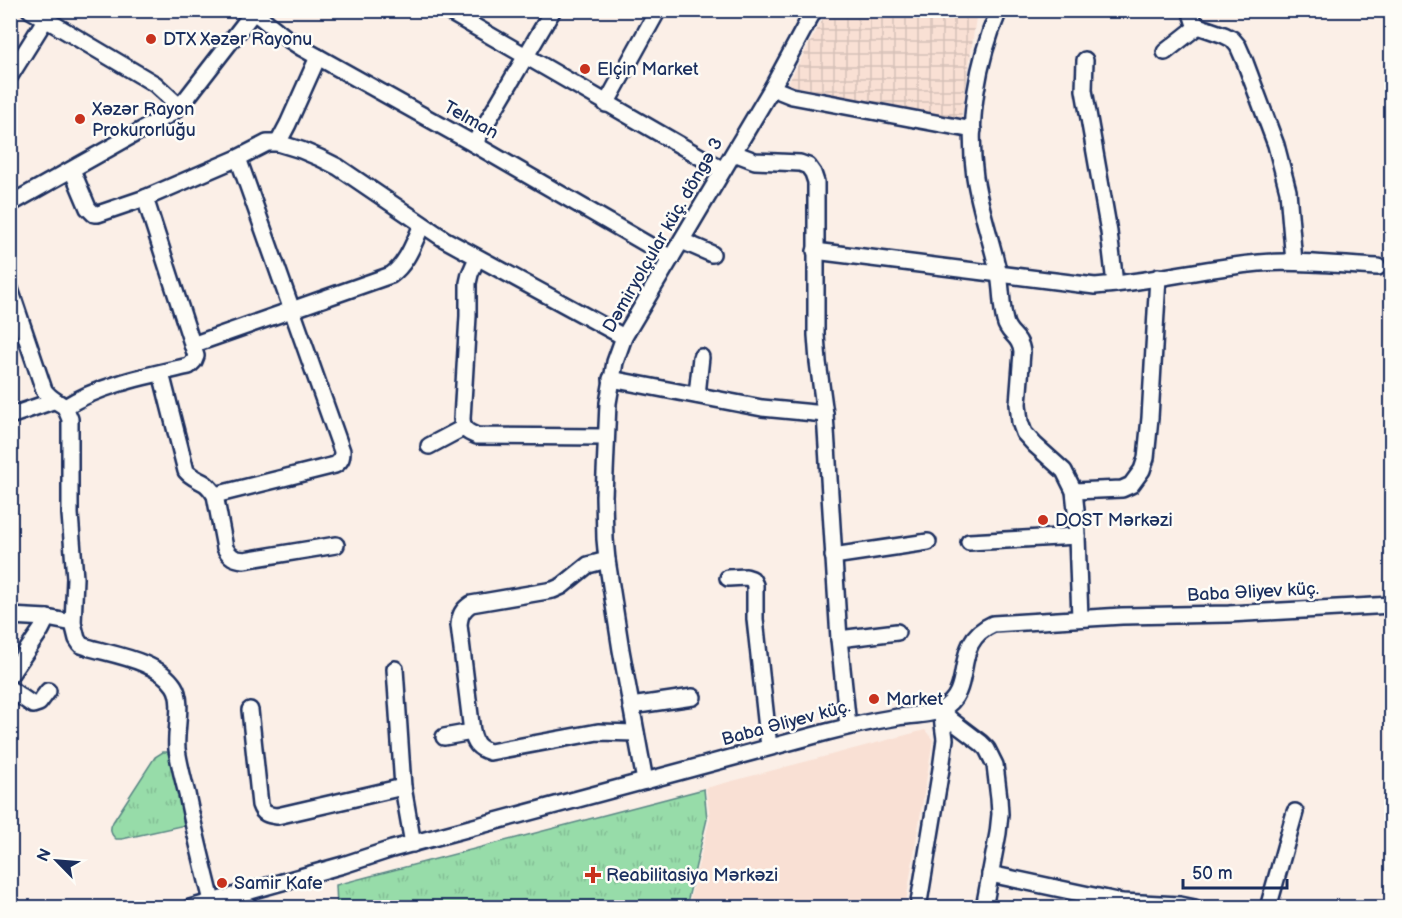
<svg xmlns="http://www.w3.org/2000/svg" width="1402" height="918" font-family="'Balsamiq Sans',sans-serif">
<defs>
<pattern id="industrial-grid" width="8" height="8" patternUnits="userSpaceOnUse" patternTransform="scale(1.5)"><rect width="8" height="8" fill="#f9e0d4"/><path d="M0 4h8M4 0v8" fill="none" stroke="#d5c0b8"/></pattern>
<pattern id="park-tufts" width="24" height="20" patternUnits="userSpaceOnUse" patternTransform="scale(1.5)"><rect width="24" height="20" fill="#97dca9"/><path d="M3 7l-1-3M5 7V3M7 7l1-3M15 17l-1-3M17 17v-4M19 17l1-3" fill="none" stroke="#82bd94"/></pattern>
</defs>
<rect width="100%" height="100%" fill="#fbefe7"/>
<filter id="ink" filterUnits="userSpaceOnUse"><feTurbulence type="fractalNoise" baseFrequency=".0167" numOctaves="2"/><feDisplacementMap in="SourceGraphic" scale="12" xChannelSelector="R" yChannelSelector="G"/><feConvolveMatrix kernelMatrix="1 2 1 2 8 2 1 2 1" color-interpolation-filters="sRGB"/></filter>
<g filter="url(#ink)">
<polygon fill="#f9e0d4" points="925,730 933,740 905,907 688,907 710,818 706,788"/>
<polygon fill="url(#industrial-grid)" points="827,11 977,11 961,120 787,85"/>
<g fill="url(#park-tufts)" stroke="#598684" stroke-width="1.5">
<path d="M 163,752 L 167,752 L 172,758 L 185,825 L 122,839 L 116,839 C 110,834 109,829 113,822 L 155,757 Z"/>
<polygon points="704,789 707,819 686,907 337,907 336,885"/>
</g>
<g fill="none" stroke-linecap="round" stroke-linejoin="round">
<defs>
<g id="minor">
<polyline points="30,10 155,84 179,106"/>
<polyline points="446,10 723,170"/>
<path d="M 999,10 C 977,62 967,121 975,177 C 980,210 992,242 999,275 C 1002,290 1001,306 1005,321 C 1008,335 1020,335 1022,352 L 1018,404 L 1020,422 L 1024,433 L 1035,445 L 1064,471 L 1074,491 L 1076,510 L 1080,618"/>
<polyline points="1190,10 1194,22 1198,26 1224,35 1232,39 1238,46 1245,62 1276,145 1288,191 1294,262"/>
<polyline points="254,12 285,37 302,48 474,144 671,258"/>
<polyline points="1165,52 1198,26"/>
<polyline points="1085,60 1084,90 1109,232 1115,284"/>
<polyline points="10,76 45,20"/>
<polyline points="772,88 792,96 973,130"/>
<polyline points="606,104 658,10"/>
<polyline points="278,143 288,124 318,57"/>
<polyline points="474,144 553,10"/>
<polyline points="734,153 755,161 800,163 808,166 813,173 816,182 816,335 818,362 825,414 839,639 848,726"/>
<polyline points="72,170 88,208 94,214 98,214 145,198 238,158 267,143 278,143 301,150 320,158 338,167 444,239 624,337"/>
<polyline points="10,204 172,113 186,99 255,10"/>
<polyline points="682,241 712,254"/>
<path d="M 815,251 L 1095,286 C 1150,282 1204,268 1259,263 C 1298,260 1339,265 1378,267"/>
<path d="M 477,258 L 470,274 L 468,283 L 468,316 L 462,419 C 463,430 467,432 477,436 L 605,437"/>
<path d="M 10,289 L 44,390 C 50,399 57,401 65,407 L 70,419 L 70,514 L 75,578 L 73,623 L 77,639 L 81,645 L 87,647 C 114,655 158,661 174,686 C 184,701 175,730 177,749 C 179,764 183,779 187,794 C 194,830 203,865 212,901"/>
<path d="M 192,345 L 391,275 C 407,264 414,242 422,225"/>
<path d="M 161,373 L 186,471 C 191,477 197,479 204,483 C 209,486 212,491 215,495 L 335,465 C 341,461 342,458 342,451 L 238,158"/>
<polyline points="611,379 762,408 825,414"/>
<polyline points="697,395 701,357"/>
<path d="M 65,407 C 99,385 150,375 189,366 L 194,361 L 196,356 L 145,198"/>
<polyline points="10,416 53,401"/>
<polyline points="429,446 463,428"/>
<polyline points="1074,491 1122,489 1131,485 1142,470 1146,458 1150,418 1158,277"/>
<path d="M 215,495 L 225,548 C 230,557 234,559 244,560 L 336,545"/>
<polyline points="969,542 1077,536"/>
<polyline points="833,556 928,542"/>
<path d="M 607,560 L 588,565 L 562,586 L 553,590 L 471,604 C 462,610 460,615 459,625 L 472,732 C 475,744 478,748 490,752 L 598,732 L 636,733"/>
<polyline points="728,578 746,577 752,579 755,585 755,619 769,747"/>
<polyline points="10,616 47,618 73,623"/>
<polyline points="839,639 897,632"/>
<polyline points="395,669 403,787 413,844"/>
<polyline points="10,675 41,630 47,618"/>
<polyline points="10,689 33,705 39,703 48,691"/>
<polyline points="631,706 693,697"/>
<path d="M 250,710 L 260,805 C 263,814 268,815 277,816 L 403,787"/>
<polyline points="941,710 952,721 981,743 987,749 995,765 999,798 1000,814 998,833 984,908"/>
<polyline points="444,737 472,732"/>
<polyline points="645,781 621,650 607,560 605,539 604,496 608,403 615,362 624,337 772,88 814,10"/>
<polyline points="990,874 1122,902 1180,905 1195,908"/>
<path d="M 190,908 L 343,865 L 392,849 C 537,810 682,771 827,732 C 850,726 874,721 898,717 C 911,715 932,715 942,709 C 977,690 949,643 993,624 L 1122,616 L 1229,614 L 1392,605"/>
<polyline points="918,908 941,769 945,739 941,710"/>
<polyline points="1268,908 1295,812"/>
</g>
</defs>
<use href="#minor" stroke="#1b2f5e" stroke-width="20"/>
<use href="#minor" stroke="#fdfcf7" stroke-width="15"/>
</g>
</g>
<g fill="#c8321e" stroke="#fdfcf7" stroke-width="2">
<circle cx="151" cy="39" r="6"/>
<circle cx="585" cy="69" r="6"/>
<circle cx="80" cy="119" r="6"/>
<circle cx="1043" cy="520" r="6"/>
<circle cx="874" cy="699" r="6"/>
<path d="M590 866h6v6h6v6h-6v6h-6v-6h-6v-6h6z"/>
<circle cx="222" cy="883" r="6"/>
</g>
<g text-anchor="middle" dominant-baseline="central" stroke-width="5" stroke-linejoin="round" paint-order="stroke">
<g font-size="18" fill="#1b2f5e" stroke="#fdfcf7" text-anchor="start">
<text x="163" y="39">DTX Xəzər Rayonu</text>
<text x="597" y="69">Elçin Market</text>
<text x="92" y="109">Xəzər Rayon<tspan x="92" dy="21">Prokurorluğu</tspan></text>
<text x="1055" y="520">DOST Mərkəzi</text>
<text x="886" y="699">Market</text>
<text x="606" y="875">Reabilitasiya Mərkəzi</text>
<text x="234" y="883">Samir Kafe</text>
</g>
<g font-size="18" fill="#1b2f5e" stroke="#fdfcf7">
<text transform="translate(471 120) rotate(29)">Telman</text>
<text transform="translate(663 235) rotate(-60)">Dəmiryolçular küç. döngə 3</text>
<text transform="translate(1253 592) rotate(-3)">Baba Əliyev küç.</text>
<text transform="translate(786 723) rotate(-15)">Baba Əliyev küç.</text>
</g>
</g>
<rect width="1402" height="918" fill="none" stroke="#fdfcf7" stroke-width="36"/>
<rect x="18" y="18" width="1366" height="882" fill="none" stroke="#1b2f5e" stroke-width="2" filter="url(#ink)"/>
<g transform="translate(57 861) rotate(295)" stroke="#fdfcf7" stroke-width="4.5" paint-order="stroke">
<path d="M0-4.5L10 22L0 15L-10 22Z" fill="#1b2f5e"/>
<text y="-9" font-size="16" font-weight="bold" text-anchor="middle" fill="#1b2f5e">N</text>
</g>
<path d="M1183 879v9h104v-9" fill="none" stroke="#1b2f5e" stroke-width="3"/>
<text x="1192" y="879" font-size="18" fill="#1b2f5e" stroke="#fdfcf7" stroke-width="4.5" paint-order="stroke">50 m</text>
</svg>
